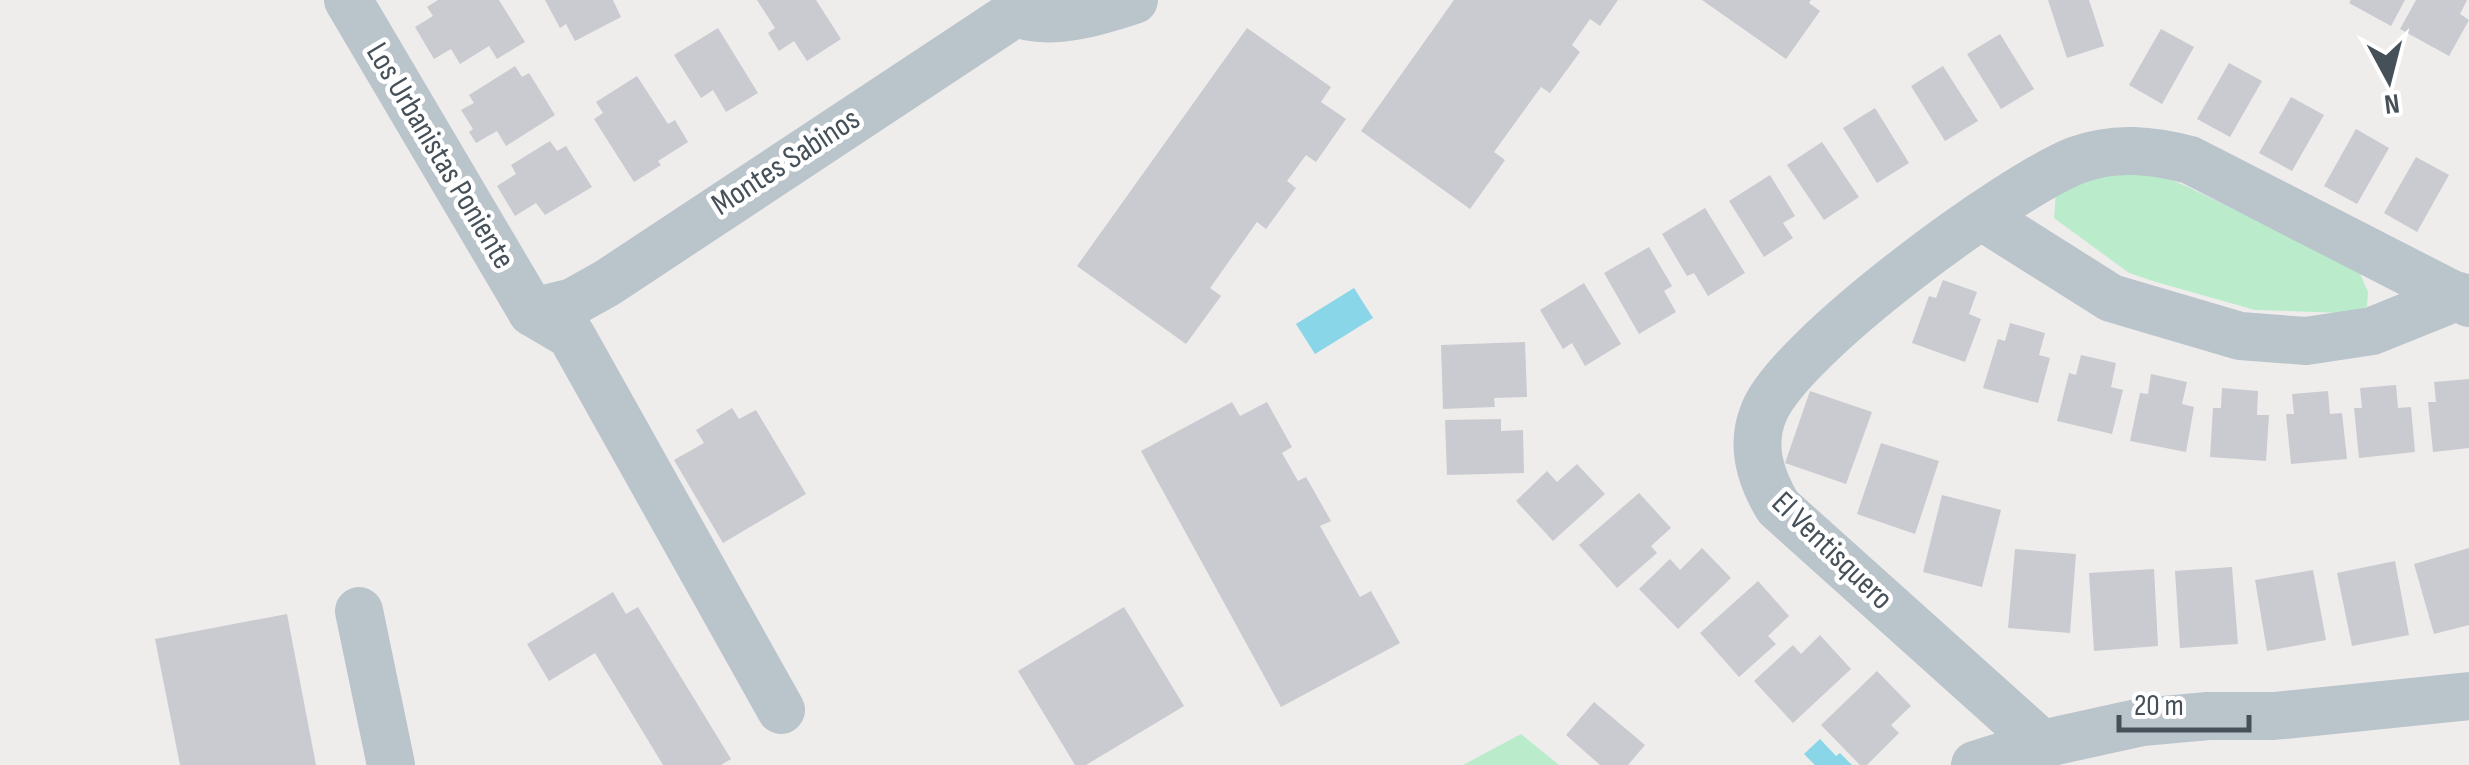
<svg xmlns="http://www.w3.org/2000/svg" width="2469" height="765" font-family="'Sofia Sans Condensed',sans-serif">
<rect width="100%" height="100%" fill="#efecec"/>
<g fill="#baeccc">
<polygon points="2146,170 2186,186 2359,271 2368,292 2367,307 2344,313 2255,310 2156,282 2129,273 2054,218 2056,193 2097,173"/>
<polygon points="1521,734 1559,765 1463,765"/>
</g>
<g fill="#88d6e8">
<polygon points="1354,288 1373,318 1315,354 1296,324"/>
<polygon points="1820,739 1836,756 1840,753 1852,765 1815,765 1804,754"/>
</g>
<g fill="#c9cbd1">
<polygon points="438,0 499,0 525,42 497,59 489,46 460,64 451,49 434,59 415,27 433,16 427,7"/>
<polygon points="545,0 613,0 621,17 575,41 566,24 560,28"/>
<polygon points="757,0 816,0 841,39 807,61 794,41 779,51 768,33 775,28"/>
<polygon points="1454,0 1618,0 1600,26 1590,19 1572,45 1580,52 1550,93 1541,87 1494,152 1505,160 1470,209 1361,131"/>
<polygon points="1702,0 1811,0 1809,3 1820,11 1786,59"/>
<polygon points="2048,0 2089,0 2104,46 2067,58"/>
<polygon points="2351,0 2405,0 2391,26 2349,3"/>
<polygon points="2416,0 2467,0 2460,14 2469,20 2449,56 2400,29"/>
<polygon points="718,28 758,93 726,112 713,90 701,98 674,55"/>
<polygon points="1247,28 1331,87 1321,102 1346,119 1316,162 1306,155 1287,181 1296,188 1266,229 1257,222 1210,288 1221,296 1186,344 1077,266"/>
<polygon points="2161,29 2194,47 2162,104 2129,85"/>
<polygon points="2000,34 2034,89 2001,109 1967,54"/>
<polygon points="2229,63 2262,81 2230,137 2197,119"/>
<polygon points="515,66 522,77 529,73 555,115 506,146 497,131 476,143 469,132 473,129 461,110 474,103 469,95"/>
<polygon points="1943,66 1978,121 1945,141 1911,86"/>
<polygon points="637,76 668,124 675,120 688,142 658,161 661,165 634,182 594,119 603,113 596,102"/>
<polygon points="2291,97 2324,115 2292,171 2259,153"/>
<polygon points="1875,108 1909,163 1877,183 1843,128"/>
<polygon points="2356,129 2389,148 2357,204 2324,186"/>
<polygon points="550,141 557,151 566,146 592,187 545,215 536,203 515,216 497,186 516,174 511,165"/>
<polygon points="1822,142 1859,197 1824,220 1787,165"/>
<polygon points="2416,157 2449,175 2417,232 2384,213"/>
<polygon points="1770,175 1795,216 1783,223 1793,238 1764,257 1729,201"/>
<polygon points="1705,208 1745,273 1708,296 1694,273 1687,276 1662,234"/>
<polygon points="1649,247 1672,286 1664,291 1676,312 1639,334 1604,273"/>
<polygon points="1943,280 1977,292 1969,314 1981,319 1965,362 1912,343 1929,296 1936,298"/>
<polygon points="1584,283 1621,344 1585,366 1572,343 1563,349 1540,310"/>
<polygon points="2010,323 2045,333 2039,355 2050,358 2038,403 1983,388 1998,339 2005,341"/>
<polygon points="1525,342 1527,397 1494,398 1495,407 1443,409 1441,345"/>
<polygon points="2081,355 2116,363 2111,387 2123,390 2112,434 2057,421 2069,373 2076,375"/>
<polygon points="2151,374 2187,382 2182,404 2194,407 2186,452 2130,441 2140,393 2148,394"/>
<polygon points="2469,379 2469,448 2433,452 2428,402 2436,402 2434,382"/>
<polygon points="2396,385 2398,408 2411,407 2415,452 2359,458 2354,408 2362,408 2360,388"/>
<polygon points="2222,388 2258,391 2257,415 2269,415 2266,461 2210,457 2213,408 2221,408"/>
<polygon points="1810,391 1872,412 1846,484 1785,463"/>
<polygon points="2328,391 2330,414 2342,413 2347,459 2291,464 2286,414 2294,414 2292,394"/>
<polygon points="1232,402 1240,416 1267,402 1292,447 1282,453 1298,481 1306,477 1331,521 1320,526 1360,597 1371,591 1400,643 1281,707 1141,451"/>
<polygon points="732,408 739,419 756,410 806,494 723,543 674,460 704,443 696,430"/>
<polygon points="1501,419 1501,431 1523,430 1524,473 1447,475 1445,420"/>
<polygon points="1881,443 1939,461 1915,534 1857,514"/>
<polygon points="1577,464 1605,494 1553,541 1516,501 1547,471 1557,482"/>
<polygon points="1639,493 1671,528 1651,546 1657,553 1617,588 1579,545"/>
<polygon points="1942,495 2001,510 1982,587 1923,572"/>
<polygon points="1702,548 1731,578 1678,629 1639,589 1670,559 1680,570"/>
<polygon points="2469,548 2469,625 2434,634 2414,564"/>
<polygon points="2015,549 2076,554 2070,633 2008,628"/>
<polygon points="2395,561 2409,635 2352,646 2337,573"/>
<polygon points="2232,567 2238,644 2180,648 2175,571"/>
<polygon points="2154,569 2158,646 2094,651 2089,573"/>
<polygon points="2313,570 2326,640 2267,651 2255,580"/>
<polygon points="1758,581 1789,616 1768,636 1776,644 1739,677 1700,633"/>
<polygon points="613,592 626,614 638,607 731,759 721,765 663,765 595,653 549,681 527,644"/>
<polygon points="1124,607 1184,706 1086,765 1075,765 1018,671"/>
<polygon points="287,614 316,765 180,765 155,639"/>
<polygon points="1820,635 1851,669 1793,723 1754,681 1793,645 1801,654"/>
<polygon points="1877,671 1911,706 1891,725 1899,733 1867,765 1860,765 1821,725"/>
<polygon points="1594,702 1645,745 1628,765 1600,765 1566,735"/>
</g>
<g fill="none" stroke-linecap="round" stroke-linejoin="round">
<g stroke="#bac4cb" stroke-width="48">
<polyline points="348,0 532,312 571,335 781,710"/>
<path d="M 1016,13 C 1050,27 1101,11 1134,0"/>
<polyline points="1981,216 2111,298 2240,336 2306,341 2372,331 2459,296"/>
<polyline points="532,312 573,302 607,283 1035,0"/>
<polyline points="359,611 391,765"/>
<path d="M 2042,744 L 1778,507 C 1760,477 1750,445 1764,412 C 1790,347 2009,186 2077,160 C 2115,146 2152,150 2190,160 L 2469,303"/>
<polyline points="1975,765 2042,744 2142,722 2208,716 2274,716 2469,696"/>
</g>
</g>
<g text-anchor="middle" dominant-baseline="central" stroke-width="9" stroke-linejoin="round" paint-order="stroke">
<g font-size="32" fill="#455058" stroke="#fff">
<text transform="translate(440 156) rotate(59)">Los Urbanistas Poniente</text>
<text transform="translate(786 162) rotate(-33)">Montes Sabinos</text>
<text transform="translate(1832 551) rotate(44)">El Ventisquero</text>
</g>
</g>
<g transform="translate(2389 80) rotate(173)" stroke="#ffffff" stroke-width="8" paint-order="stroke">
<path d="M0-8L18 38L0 25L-18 38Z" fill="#455058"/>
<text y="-15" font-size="28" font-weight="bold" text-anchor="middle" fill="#455058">N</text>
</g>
<path d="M2119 715v15h130v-15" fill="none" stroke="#455058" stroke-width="5"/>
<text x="2134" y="715" font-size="30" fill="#455058" stroke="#ffffff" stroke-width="8" paint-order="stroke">20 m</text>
</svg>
